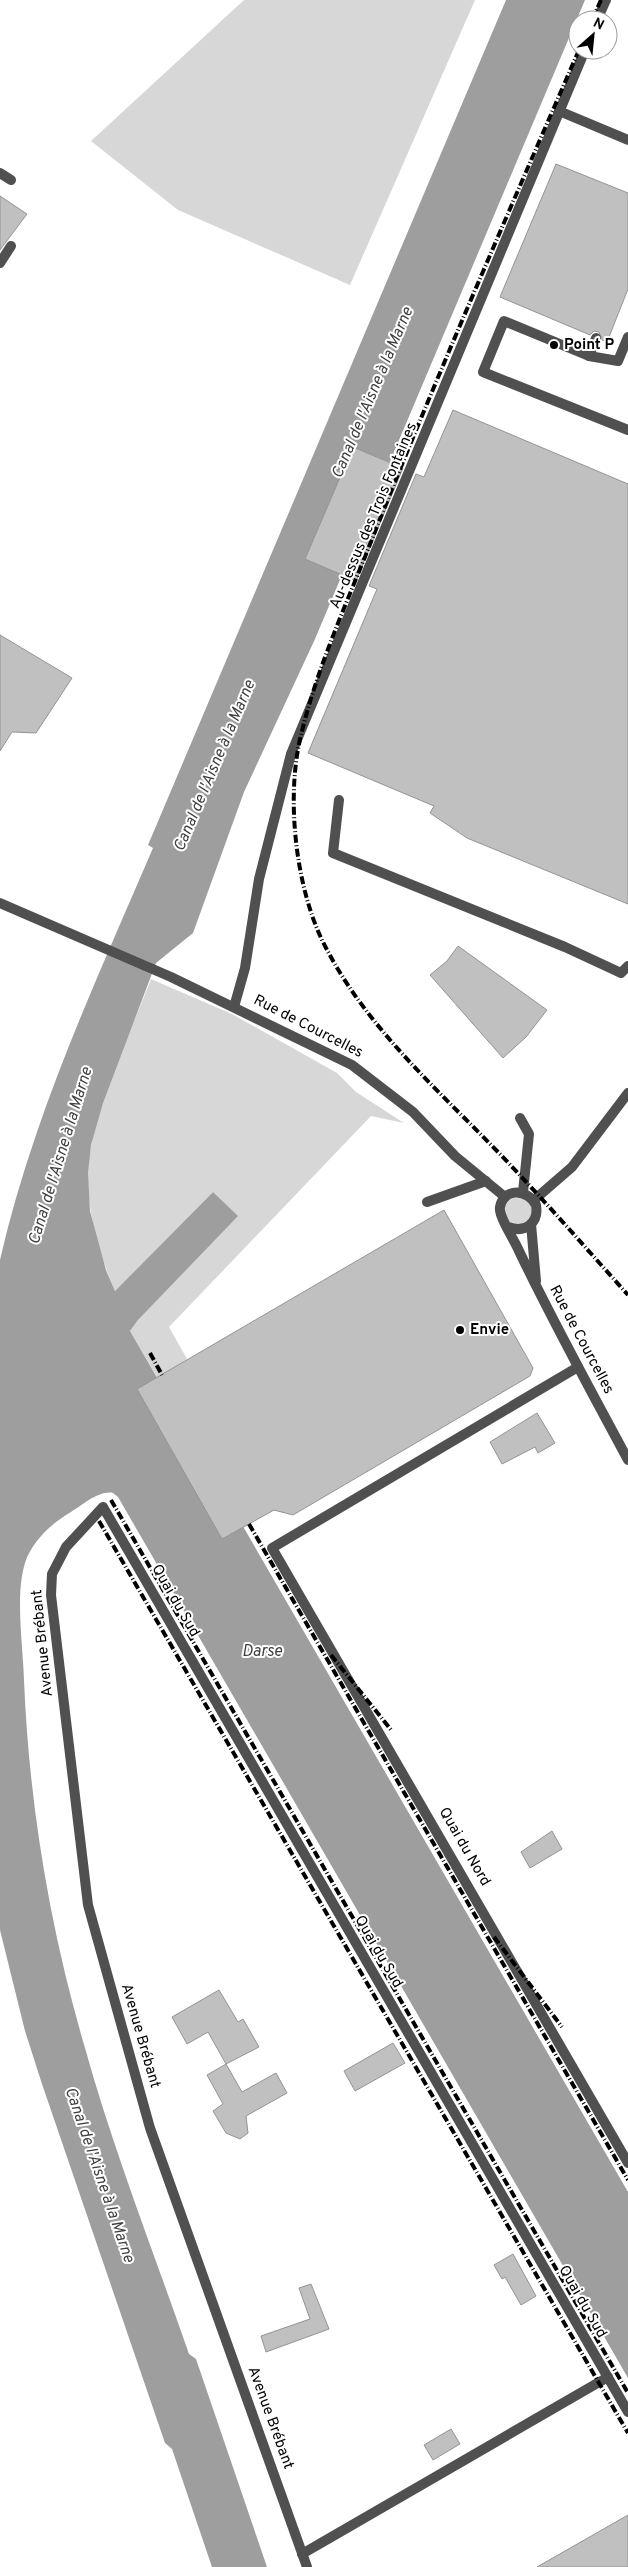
<svg xmlns="http://www.w3.org/2000/svg" width="628" height="2567" font-family="Overpass,sans-serif">
<rect width="100%" height="100%" fill="#fff"/>
<g fill="#d7d7d7">
<polygon points="244,0 475,0 350,285 178,210 91,141"/>
<path d="M 151,979 L 232,1014 L 337,1073 L 356,1092 L 404,1123 L 371,1116 L 169,1327 L 187,1359 L 158,1379 L 130,1331 L 138,1320 L 237,1216 L 213,1192 L 115,1291 C 100,1255 87,1214 88,1174 C 89,1116 130,1034 151,979 Z"/>
<polygon points="512,1197 527,1199 534,1211 527,1223 513,1225 505,1219 505,1204"/>
</g>
<path fill="#9e9e9e" d="M 506,0 L 585,0 L 315,639 L 244,792 L 193,933 L 156,963 L 103,1103 L 91,1145 L 88,1173 L 90,1211 L 106,1270 L 115,1291 L 213,1192 L 238,1216 L 138,1320 L 130,1331 L 628,2192 L 628,2378 L 118,1497 L 113,1493 C 99,1490 83,1505 71,1512 C 52,1523 32,1541 25,1563 C 15,1595 23,1645 24,1680 C 29,1804 50,1929 85,2048 C 114,2152 154,2253 189,2354 L 196,2359 L 267,2567 L 212,2567 L 172,2449 L 165,2443 L 42,2084 L 25,2031 L 0,1930 L 0,1260 C 33,1116 95,983 153,848 L 148,845 Z"/>
<g fill="#c0c0c0" stroke="#949494">
<polygon points="556,164 628,193 628,289 607,342 602,340 599,332 594,331 590,335 500,297"/>
<polygon points="0,196 27,214 0,250"/>
<polygon points="453,410 628,484 628,904 467,838 430,813 434,806 308,753 377,589 369,586 416,474 424,477"/>
<polygon points="353,447 403,468 356,581 305,559"/>
<polygon points="0,635 72,678 36,733 12,732 0,751"/>
<polygon points="458,946 547,1010 526,1037 503,1058 430,975 447,961"/>
<polygon points="444,1210 533,1368 530,1376 293,1515 274,1510 222,1539 137,1389"/>
<polygon points="537,1413 555,1443 538,1453 535,1447 502,1464 490,1442"/>
<polygon points="552,1831 562,1849 530,1868 521,1852"/>
<polygon points="219,1990 238,2022 243,2019 259,2047 226,2064 208,2032 187,2044 172,2017"/>
<polygon points="393,2043 405,2063 355,2091 344,2071"/>
<polygon points="226,2064 242,2092 276,2073 287,2093 246,2116 248,2133 240,2139 226,2133 213,2111 223,2104 207,2075"/>
<polygon points="513,2254 536,2296 521,2305 505,2277 502,2279 494,2265"/>
<polygon points="311,2284 329,2329 266,2352 261,2336 310,2319 299,2288"/>
<polygon points="451,2429 460,2444 433,2460 424,2445"/>
<polygon points="628,2515 628,2567 537,2567"/>
</g>
<g fill="none" stroke-linecap="round" stroke-linejoin="round">
<g stroke="#505050" stroke-width="10">
<polyline points="597,20 606,0"/>
<polyline points="0,173 11,180"/>
<polyline points="0,263 11,246"/>
<polyline points="596,338 589,356 504,321 483,372 628,430"/>
<polyline points="589,356 618,361 628,337"/>
<polyline points="339,800 333,853 565,947 621,973 628,966"/>
<polyline points="234,1007 245,968 259,879 291,754 585,50"/>
<polyline points="520,1118 529,1134 523,1192"/>
<polyline points="427,1202 486,1181"/>
<polyline points="578,1367 272,1548 628,2163"/>
</g>
<g stroke="#505050" stroke-width="10">
<polyline points="559,111 628,140"/>
<polyline points="0,903 171,977 352,1065 413,1112 455,1156 505,1197"/>
<polyline points="534,1200 572,1167 628,1093"/>
<polyline points="531,1224 536,1281"/>
<path d="M 508,1227 C 526,1234 539,1222 536,1205 C 528,1189 504,1187 500,1207 C 498,1216 515,1241 519,1251 C 553,1322 591,1391 628,1460"/>
<polyline points="302,2554 608,2377"/>
<polyline points="307,2567 150,2128 88,1905 51,1595 52,1574 66,1547 103,1507 628,2412"/>
</g>
<g stroke="#000" stroke-width="4" stroke-dasharray="8 2.5 1 2.5" stroke-linecap="butt">
<polyline points="592,20 601,0"/>
<path d="M 579,50 C 510,209 440,368 376,529 C 349,599 315,670 299,744 C 287,803 296,885 322,940 C 363,1024 434,1086 498,1152 C 543,1199 585,1247 628,1295"/>
<polyline points="150,1353 162,1375"/>
<polyline points="111,1500 628,2393"/>
<polyline points="99,1521 628,2433"/>
<polyline points="249,1524 628,2180"/>
<polyline points="331,1655 392,1731"/>
<polyline points="494,1937 562,2027"/>
</g>
</g>
<g fill="#000" stroke="#fff" stroke-width="2">
<circle cx="554" cy="345" r="5"/>
<circle cx="460" cy="1330" r="5"/>
</g>
<g text-anchor="middle" dominant-baseline="central" stroke-width="4" stroke-linejoin="round" paint-order="stroke">
<g font-size="15" font-weight="bold" fill="#000" stroke="#fff" text-anchor="start">
<text x="564" y="345">Point P</text>
<text x="470" y="1330">Envie</text>
</g>
<g font-size="15" fill="#000" stroke="#fff">
<text transform="translate(374 516) rotate(-67)">Au-dessus des Trois Fontaines</text>
<text transform="translate(308 1027) rotate(27)">Rue de Courcelles</text>
<text transform="translate(581 1340) rotate(62)">Rue de Courcelles</text>
<text transform="translate(175 1601) rotate(60)">Quai du Sud</text>
<text transform="translate(43 1643) rotate(-96)">Avenue Brébant</text>
<text transform="translate(464 1847) rotate(60)">Quai du Nord</text>
<text transform="translate(378 1952) rotate(60)">Quai du Sud</text>
<text transform="translate(140 2036) rotate(74)">Avenue Brébant</text>
<text transform="translate(582 2302) rotate(60)">Quai du Sud</text>
<text transform="translate(270 2418) rotate(70)">Avenue Brébant</text>
</g>
<g font-size="16" font-style="italic" fill="#3f3f3f" stroke="#fff">
<text transform="translate(373 393) rotate(-67)">Canal de l'Aisne à la Marne</text>
<text transform="translate(215 766) rotate(-67)">Canal de l'Aisne à la Marne</text>
<text transform="translate(61 1156) rotate(-73)">Canal de l'Aisne à la Marne</text>
<text x="262" y="1652">Darse</text>
<text transform="translate(99 2175) rotate(71)">Canal de l'Aisne à la Marne</text>
</g>
</g>
<g transform="translate(593 35) rotate(27)"><circle r="24" fill="#ffffff" stroke="#999999"/>
<path d="M0-4L9 19L0 12L-9 19Z" fill="#000000"/>
<text y="-8" font-size="14" font-weight="bold" text-anchor="middle" fill="#000000">N</text>
</g>
</svg>
